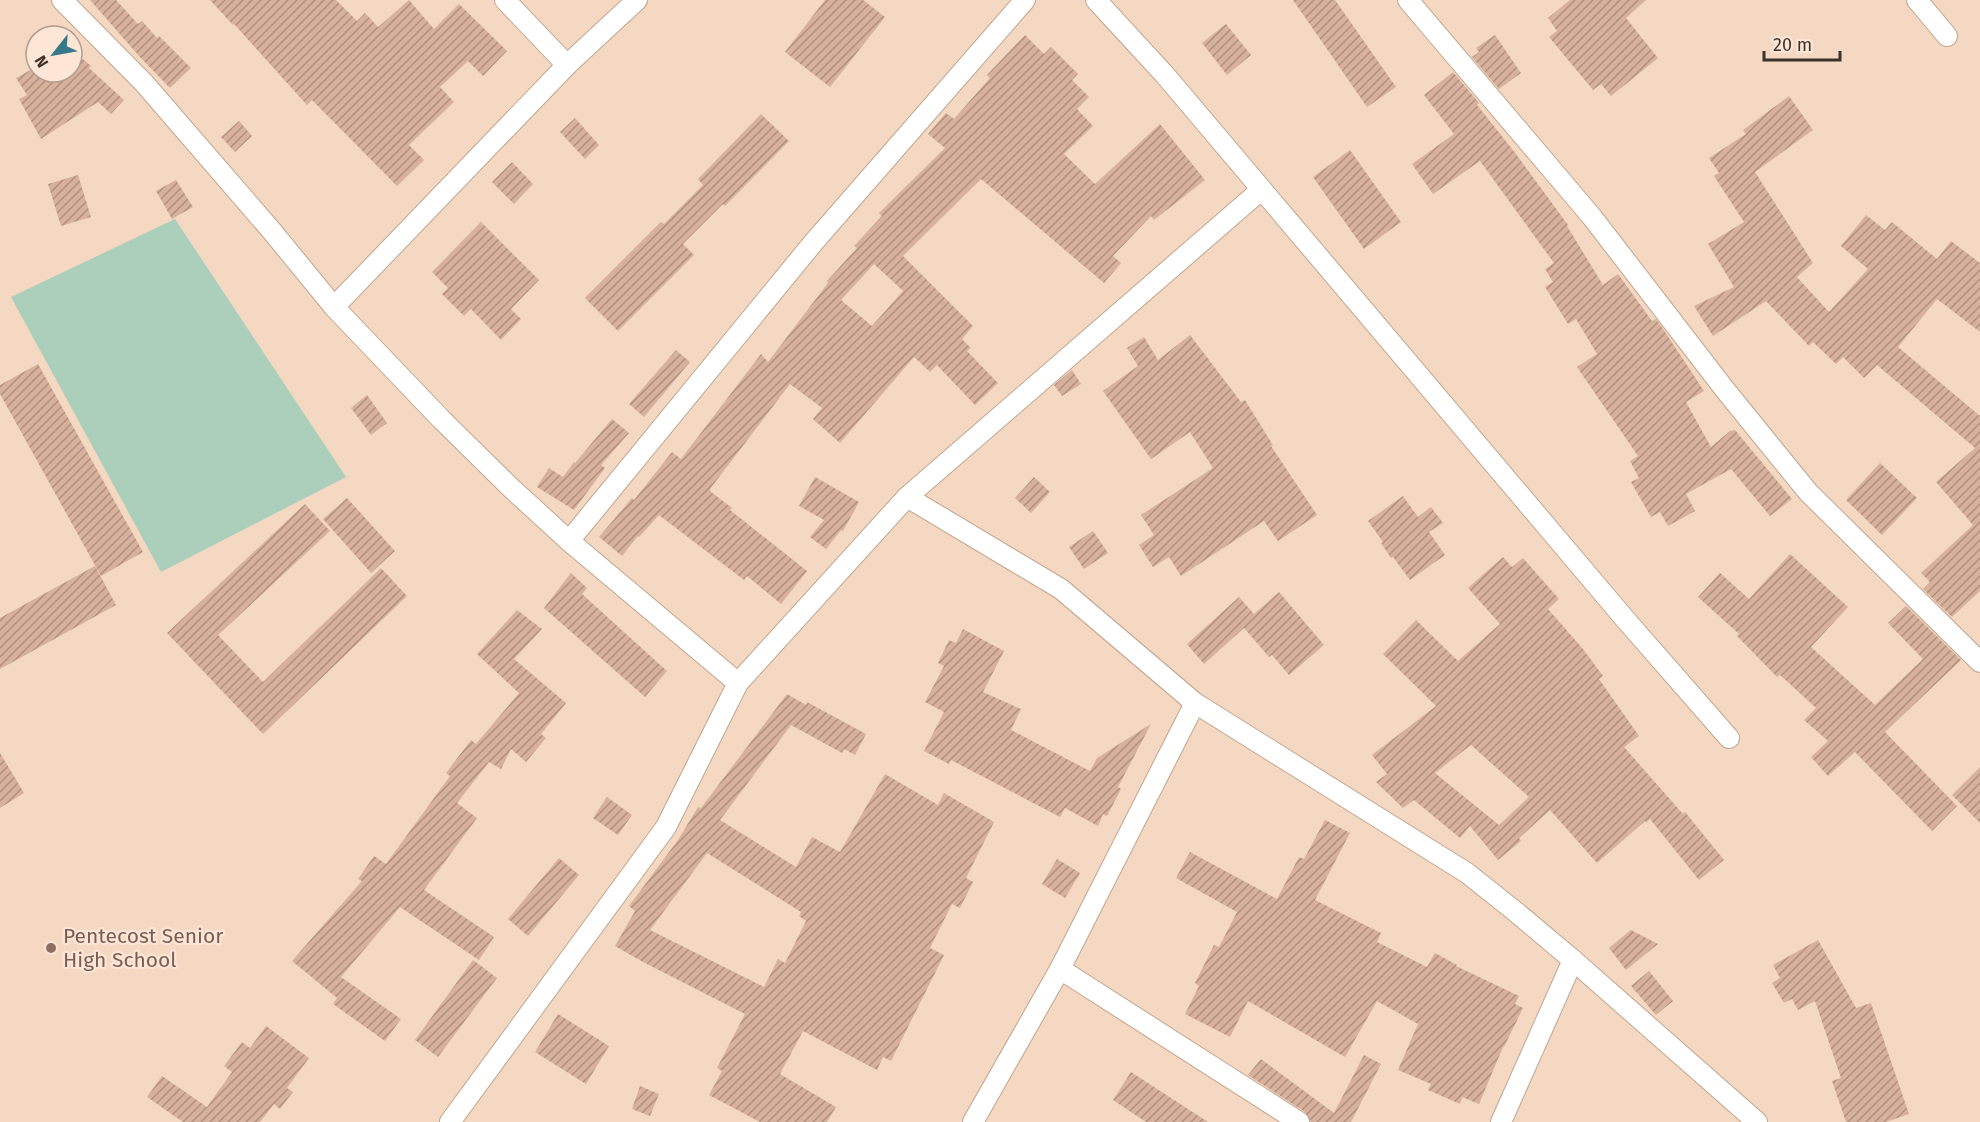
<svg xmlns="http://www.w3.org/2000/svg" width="1980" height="1122" font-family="'Fira Sans',sans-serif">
<defs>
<pattern id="building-hatch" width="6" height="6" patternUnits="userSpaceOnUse" patternTransform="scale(1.5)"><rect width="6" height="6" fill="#d7b19b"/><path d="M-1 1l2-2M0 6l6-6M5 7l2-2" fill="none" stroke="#b0917f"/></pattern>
</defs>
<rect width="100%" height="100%" fill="#f4d8c2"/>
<polygon fill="#accfbc" points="175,219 346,477 161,572 11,297"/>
<g fill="url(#building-hatch)" fill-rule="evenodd">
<polygon points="90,0 116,0 138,24 142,21 157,38 159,36 191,68 170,88 139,56"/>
<polygon points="210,0 336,0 357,21 365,13 378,27 409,0 434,29 459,4 507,51 483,76 468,61 440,87 454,102 409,145 424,160 397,186 312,100 307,105 234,24 233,25"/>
<polygon points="825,0 863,0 885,17 830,87 785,52"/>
<polygon points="1293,0 1335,0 1396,87 1367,107"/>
<polygon points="1570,0 1646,0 1626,18 1658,58 1611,96 1601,84 1593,90 1549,37 1557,31 1548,18"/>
<polygon points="1226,24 1251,55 1227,75 1202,43"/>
<path d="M 1025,35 L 1044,54 L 1051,47 L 1078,74 L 1072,80 L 1089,97 L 1077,109 L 1093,126 L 1064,154 L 1095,184 L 1160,124 L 1205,180 L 1154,220 L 1151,216 L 1113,256 L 1121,263 L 1104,283 L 981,179 L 903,256 L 973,326 L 962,339 L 971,348 L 967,351 L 998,383 L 975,405 L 937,365 L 930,372 L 914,357 L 840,443 L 813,419 L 822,408 L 790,384 L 710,489 L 711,492 L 732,508 L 730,510 L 807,571 L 781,604 L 747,576 L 744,580 L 659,515 L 639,537 L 638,536 L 622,556 L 599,537 L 632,498 L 634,500 L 672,452 L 681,459 L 761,354 L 768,362 L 828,283 L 827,281 L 857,248 L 854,246 L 882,216 L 879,213 L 945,148 L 928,134 L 946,113 L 954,119 L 990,78 L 987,75 ZM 874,264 L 903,291 L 872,326 L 841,300 Z"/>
<polygon points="1495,35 1521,73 1499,89 1472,57 1479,52 1476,48"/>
<polygon points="72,50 91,66 89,68 124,100 111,114 98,102 41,139 19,99 27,95 16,78 36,67 36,72 72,72"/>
<polygon points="1453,72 1479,103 1477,105 1516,154 1568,225 1567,226 1603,285 1618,274 1652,321 1656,319 1663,329 1704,391 1686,402 1711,447 1730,431 1735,430 1792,499 1770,516 1731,469 1686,494 1695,511 1668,526 1660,512 1651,517 1631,482 1639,478 1630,461 1638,456 1577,367 1597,354 1576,319 1568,324 1545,287 1553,282 1545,269 1554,263 1480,161 1433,194 1412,164 1454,134 1424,95"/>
<polygon points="1789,96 1813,130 1755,172 1813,263 1797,277 1829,312 1868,269 1841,246 1866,215 1885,230 1892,222 1937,259 1951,241 1980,263 1980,332 1937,299 1898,347 1980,416 1980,591 1952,617 1923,589 1930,582 1921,573 1973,525 1936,482 1975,448 1877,365 1864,378 1843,357 1836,364 1813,342 1809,346 1766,301 1713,336 1694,306 1734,287 1708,244 1744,222 1714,176 1719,173 1709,158 1746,134 1743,130"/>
<polygon points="761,114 789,141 725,206 723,204 683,244 694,255 618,331 585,298 661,222 664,224 703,185 698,179"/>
<polygon points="575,118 599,145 585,159 560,132"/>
<polygon points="239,121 252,136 235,152 221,137"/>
<polygon points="1350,150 1401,222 1364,249 1313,177"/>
<polygon points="512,162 533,184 514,204 492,182"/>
<polygon points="78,175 91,217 61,226 48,184"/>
<polygon points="176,180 193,207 172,219 156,191"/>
<polygon points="481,222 539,280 511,309 521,319 501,340 471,309 464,316 442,294 448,288 432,272"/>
<polygon points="1190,335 1241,402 1245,400 1273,445 1271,446 1317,515 1278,541 1264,521 1181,576 1169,557 1153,567 1139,545 1154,535 1141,515 1213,468 1190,432 1151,459 1103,391 1138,366 1127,348 1144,337 1158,360"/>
<polygon points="676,350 690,362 644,417 629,404"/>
<polygon points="38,364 143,552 101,576 0,394 0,385"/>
<polygon points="1072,370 1081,384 1062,396 1054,385"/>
<polygon points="367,395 387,423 371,435 351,408"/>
<polygon points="612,419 629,433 601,465 605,468 574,510 537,487 549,468 563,477 574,462 575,463"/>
<polygon points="1880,463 1917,498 1882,535 1846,500"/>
<polygon points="815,477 859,502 843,531 841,530 826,549 810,537 824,520 799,506"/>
<polygon points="1034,477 1050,492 1031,513 1015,498"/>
<polygon points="1403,496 1418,517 1431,507 1443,523 1429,532 1445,555 1410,580 1393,557 1391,558 1381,543 1383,542 1368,521"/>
<polygon points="347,498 395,551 371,573 323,519"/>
<polygon points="305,504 330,531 218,635 263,682 381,568 407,596 263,734 167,633"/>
<polygon points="1093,531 1108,553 1084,569 1069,547"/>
<polygon points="1790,554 1848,607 1811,647 1875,705 1923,659 1888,623 1906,606 1961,660 1885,732 1957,806 1932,831 1855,752 1828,776 1811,757 1828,741 1804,720 1816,708 1780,675 1777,677 1737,636 1739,634 1698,597 1720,573 1749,599"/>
<path d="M 1503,557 L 1512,567 L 1523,558 L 1559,599 L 1548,609 L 1583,649 L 1603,676 L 1599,679 L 1639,736 L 1624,747 L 1683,814 L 1685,812 L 1724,860 L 1699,880 L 1650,819 L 1646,823 L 1645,821 L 1597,863 L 1550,810 L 1519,838 L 1521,841 L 1498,860 L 1470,826 L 1460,838 L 1414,800 L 1403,808 L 1376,782 L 1387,774 L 1372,755 L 1436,706 L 1383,654 L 1416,620 L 1458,661 L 1500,624 L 1468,588 ZM 1471,745 L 1529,797 L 1499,825 L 1435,773 Z"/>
<polygon points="95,566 116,605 0,669 0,618"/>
<polygon points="571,573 587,588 582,594 667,671 645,697 544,608"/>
<polygon points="1279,592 1324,645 1289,675 1272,655 1269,657 1244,628 1204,664 1187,644 1239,597 1254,614"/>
<polygon points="517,610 542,629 514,659 566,703 541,734 546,738 526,762 511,749 501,769 489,762 457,803 477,818 424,890 494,937 479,960 400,907 341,977 401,1019 385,1041 333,1004 337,998 292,961 362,881 358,879 374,856 386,864 450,776 446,773 471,740 476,744 519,693 477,654"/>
<polygon points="963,629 1004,651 983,692 1021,709 1011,730 1090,771 1097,758 1151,724 1118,787 1121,789 1107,816 1103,814 1098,826 1065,808 1060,817 951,760 949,764 924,751 944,712 925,702 944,666 938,663 949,640 956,643"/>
<path d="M 787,694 L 806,705 L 807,702 L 866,734 L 855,755 L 844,749 L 842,753 L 791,725 L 720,820 L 796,867 L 812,837 L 840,852 L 885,774 L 938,805 L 944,793 L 994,822 L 966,878 L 973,882 L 960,908 L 952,904 L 930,948 L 944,955 L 891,1061 L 883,1057 L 877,1070 L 803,1031 L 780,1074 L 836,1107 L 827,1122 L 760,1122 L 709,1095 L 722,1071 L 717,1068 L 745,1014 L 643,962 L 615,946 L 635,911 L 629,906 L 678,840 L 698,807 L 701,808 ZM 707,853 L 801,912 L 799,916 L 806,921 L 785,963 L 778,959 L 764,987 L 650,930 Z"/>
<polygon points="0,753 24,793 0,808"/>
<polygon points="1980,767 1980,823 1952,795"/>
<polygon points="607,797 632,815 618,835 593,818"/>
<polygon points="1325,820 1350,833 1315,900 1381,933 1377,942 1427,967 1435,953 1457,965 1456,966 1519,996 1515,1004 1523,1008 1504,1047 1503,1047 1479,1104 1462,1097 1460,1104 1428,1090 1431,1084 1398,1070 1418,1024 1377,1001 1345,1057 1248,1001 1230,1037 1185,1014 1199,986 1195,983 1214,945 1219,947 1237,912 1176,878 1190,852 1277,899 1299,857 1304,859"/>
<polygon points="559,858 579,875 528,936 508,919"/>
<polygon points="1057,859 1080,873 1065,898 1042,884"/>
<polygon points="1631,930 1658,944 1626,970 1609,948"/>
<polygon points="1818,940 1856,1008 1871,1003 1909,1114 1886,1122 1846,1122 1832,1081 1841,1078 1815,1001 1798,1010 1792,999 1784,1003 1772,983 1780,978 1773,965"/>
<polygon points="473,960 497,978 438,1057 415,1040"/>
<polygon points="1649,971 1673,1001 1656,1015 1631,986"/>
<polygon points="558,1014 609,1046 586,1084 535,1052"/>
<polygon points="266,1026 309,1058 287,1088 293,1092 280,1109 274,1104 260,1122 183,1122 147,1097 162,1076 207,1107 232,1072 224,1066 242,1042 250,1048"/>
<polygon points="1364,1055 1381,1064 1351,1122 1311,1122 1305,1112 1248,1075 1261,1059 1334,1113"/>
<polygon points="1131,1072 1208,1122 1146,1122 1113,1100"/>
<polygon points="640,1086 659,1094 650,1116 632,1109"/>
</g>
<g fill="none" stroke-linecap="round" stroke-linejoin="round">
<defs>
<g id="street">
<polyline points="62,0 144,83 271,230 334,307 441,419 509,486 569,541 738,683"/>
<polyline points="505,0 567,65"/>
<polyline points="1096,0 1165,75 1625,619 1729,738"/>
<polyline points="1408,0 1592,217 1726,391 1808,492 1980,662"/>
<polyline points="1917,0 1947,36"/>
<polyline points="334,307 567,65 637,0"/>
<polyline points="907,497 1061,589 1195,703 1467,873 1516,912 1573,960 1757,1122"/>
<polyline points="569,541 813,243 1025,0"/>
<polyline points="1060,969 1299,1122"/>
<polyline points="450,1122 666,827 738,683 907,497 1261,190"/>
<polyline points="973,1122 1060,969 1195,703"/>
<polyline points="1501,1122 1573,960"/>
</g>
</defs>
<use href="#street" stroke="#c0a591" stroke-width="22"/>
<use href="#street" stroke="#fff" stroke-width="20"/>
</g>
<circle fill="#8d6e63" stroke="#fde6d5" stroke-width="2" cx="51" cy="948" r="6"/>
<g text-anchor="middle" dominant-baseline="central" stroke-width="4.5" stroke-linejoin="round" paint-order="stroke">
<g font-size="21" fill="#785e54" stroke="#fde6d5" text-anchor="start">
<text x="63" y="936">Pentecost Senior<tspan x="63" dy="24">High School</tspan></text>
</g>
</g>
<g transform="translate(54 54) rotate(239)"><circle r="28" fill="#fde6d5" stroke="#b19e91" stroke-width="1.5"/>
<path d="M0-4.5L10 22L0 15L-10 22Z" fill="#367a8a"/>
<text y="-9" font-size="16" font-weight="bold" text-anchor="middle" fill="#3e332b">N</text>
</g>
<path d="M1764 51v9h76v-9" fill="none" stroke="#3e332b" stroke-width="3"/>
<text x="1773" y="51" font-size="18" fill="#3e332b" stroke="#fde6d5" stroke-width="4.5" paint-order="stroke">20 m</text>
</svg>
